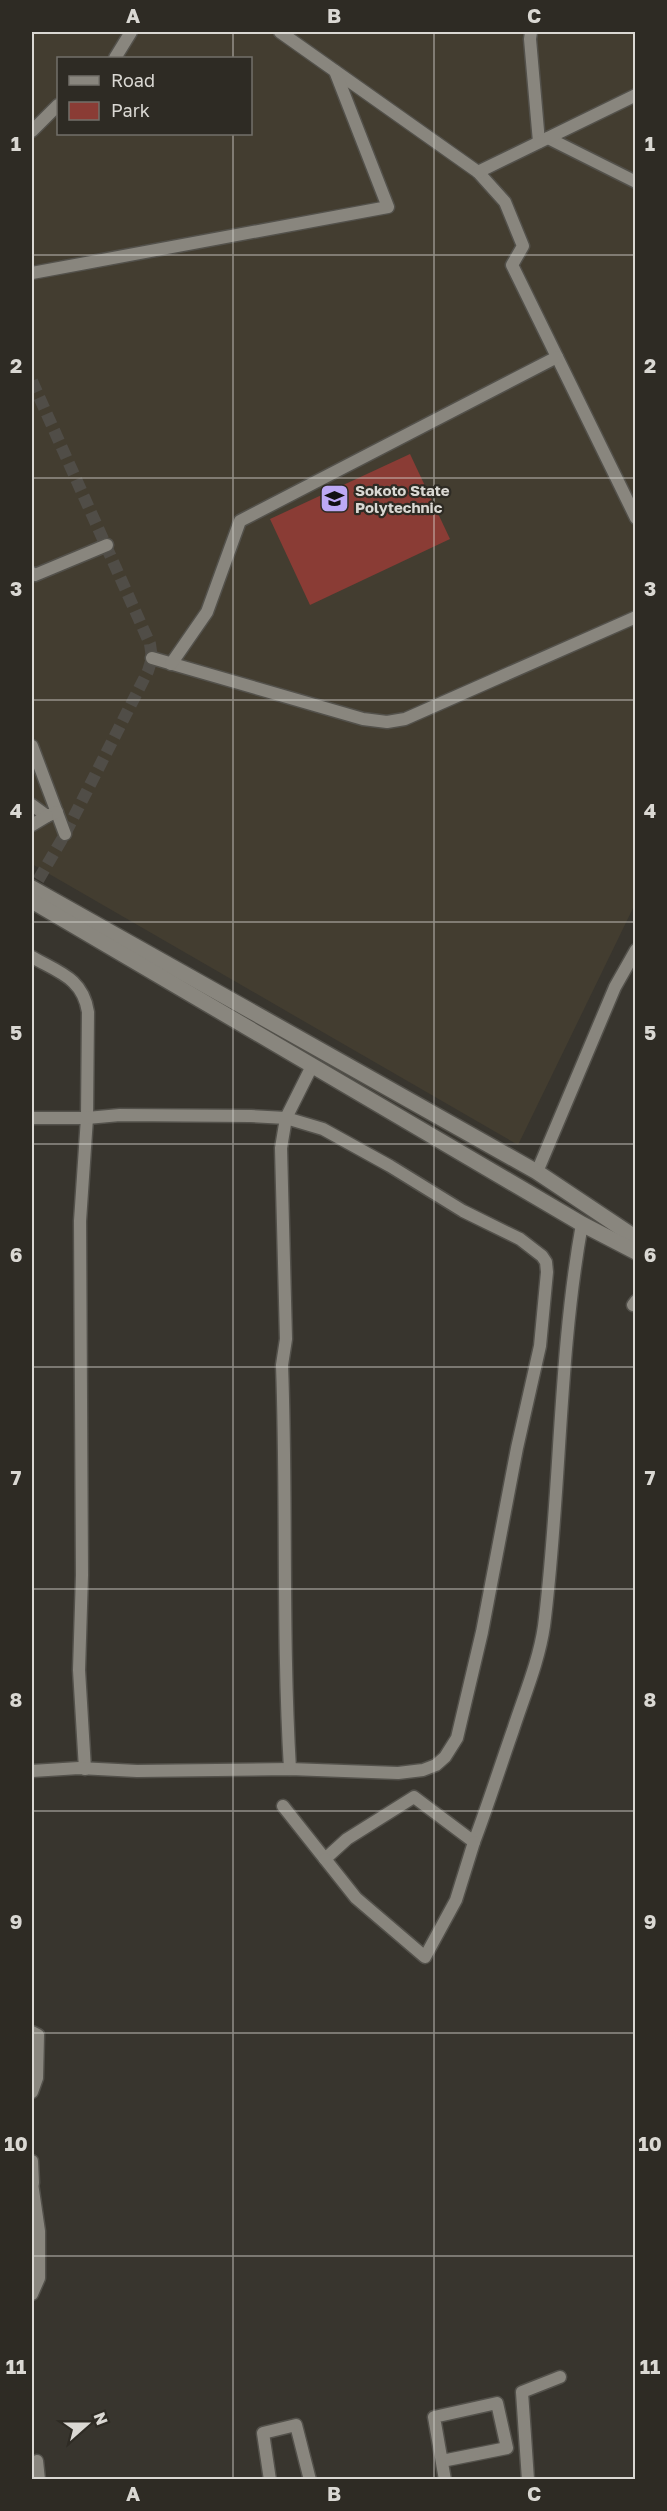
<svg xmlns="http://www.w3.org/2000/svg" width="667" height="2511" font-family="'Golos Text',sans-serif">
<rect width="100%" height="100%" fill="#38352e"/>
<path fill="#433d30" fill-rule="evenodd" d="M 32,32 L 635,32 L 635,904 L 518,1145 L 32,864 ZM 58,58 L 250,58 L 250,134 L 58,134 Z"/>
<polygon fill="#8a3c35" points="410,454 450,539 310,605 270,519"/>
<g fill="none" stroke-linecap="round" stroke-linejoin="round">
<polyline stroke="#504d47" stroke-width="12" stroke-dasharray="12 6" stroke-linecap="butt" points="32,381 150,644 152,658 148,671 65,834 33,889"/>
<defs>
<g id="minor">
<polyline points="280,32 478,172 505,202 523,246 512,265 636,518"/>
<polyline points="531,32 530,39 539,142"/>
<polyline points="115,58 131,32"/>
<polyline points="32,131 58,105"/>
<polyline points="548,138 636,182"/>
<polyline points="478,172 636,95"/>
<polyline points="32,273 388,207 335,71"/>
<polyline points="32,573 35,575 107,545"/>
<polyline points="152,658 363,719 387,722 405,719 636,617"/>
<polyline points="171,664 207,612 240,521 557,357"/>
<polyline points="32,746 65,834"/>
<polyline points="32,805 47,816 57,812"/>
<polyline points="32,825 47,816"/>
<path d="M 32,957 C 58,972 83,978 88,1012 L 87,1118 L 80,1221 L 82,1575 L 79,1670 L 85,1769"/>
<polyline points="32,1118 87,1118 120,1115 251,1116 286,1118 323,1129 390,1166 463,1211 520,1239 542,1256 546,1262 547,1272 540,1346 517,1448 482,1632 457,1738 445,1757 436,1765 423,1770 398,1773 290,1769 137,1771 79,1768 32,1771"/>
<polyline points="537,1172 615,987 636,950"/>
<polyline points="633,1305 636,1301"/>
<path d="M 290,1769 C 282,1635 287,1500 282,1365 L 286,1339 L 281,1148 L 286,1118 L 312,1066"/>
<path d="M 283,1806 L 325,1859 L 347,1839 L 414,1797 L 474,1842 C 488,1805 500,1767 513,1730 C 524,1696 539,1661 544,1626 C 561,1492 558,1357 582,1224"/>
<polyline points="325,1859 356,1898 425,1957 456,1900 474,1842"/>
<polyline points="32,2032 38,2035 37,2078 32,2092"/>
<polyline points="32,2161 33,2183"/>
<polyline points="32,2183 39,2231 39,2278 32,2294"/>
<polyline points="37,2461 39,2480"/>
<polyline points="442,2461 507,2448 497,2403 434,2417 445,2480"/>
<polyline points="270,2480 263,2433 296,2425 310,2480"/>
<polyline points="528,2480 522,2392 560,2377"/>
</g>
<g id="tertiary">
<polyline points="32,888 537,1172 636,1238"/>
<polyline points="32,901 582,1224 636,1252"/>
</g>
</defs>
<use href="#minor" stroke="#53514b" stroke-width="15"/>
<use href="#tertiary" stroke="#53514b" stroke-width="18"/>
<use href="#minor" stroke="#89867e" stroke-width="12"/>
<use href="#tertiary" stroke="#89867e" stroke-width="15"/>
</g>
<path fill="none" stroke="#dad8d3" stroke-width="1.5" stroke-opacity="0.55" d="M 233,32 L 233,58M 434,32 L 434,2480M 233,134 L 233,2480M 32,255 L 636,255M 32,478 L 636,478M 32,700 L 636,700M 32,922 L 636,922M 32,1144 L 636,1144M 32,1367 L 636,1367M 32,1589 L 636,1589M 32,1811 L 636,1811M 32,2033 L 636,2033M 32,2256 L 636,2256"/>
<defs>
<symbol id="university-square" viewBox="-11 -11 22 22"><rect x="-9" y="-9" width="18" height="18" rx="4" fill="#bda9f5" stroke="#2e2b24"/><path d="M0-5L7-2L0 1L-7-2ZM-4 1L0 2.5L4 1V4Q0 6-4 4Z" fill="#111"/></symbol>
</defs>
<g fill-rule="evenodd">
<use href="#university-square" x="318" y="482" width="33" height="33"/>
</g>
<g text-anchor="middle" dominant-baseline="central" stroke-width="4.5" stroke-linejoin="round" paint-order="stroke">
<g font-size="15" font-weight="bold" fill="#dad8d3" stroke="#2e2b24" text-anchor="start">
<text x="355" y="490">Sokoto State<tspan x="355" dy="17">Polytechnic</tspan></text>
</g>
</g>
<rect width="667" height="2511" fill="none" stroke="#2e2b24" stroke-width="66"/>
<rect x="57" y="57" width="195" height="78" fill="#2e2b24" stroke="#73706a" stroke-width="1.5"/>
<rect x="69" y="76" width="30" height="9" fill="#89867e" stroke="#73706a" stroke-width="1.5"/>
<text x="111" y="87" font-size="18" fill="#dad8d3">Road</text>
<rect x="69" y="102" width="30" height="18" fill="#8a3c35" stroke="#73706a" stroke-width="1.5"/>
<text x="111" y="117" font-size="18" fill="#dad8d3">Park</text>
<g transform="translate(87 2424) rotate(69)" stroke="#2e2b24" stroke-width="4.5" paint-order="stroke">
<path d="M0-4.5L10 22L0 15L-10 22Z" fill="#dad8d3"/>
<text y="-9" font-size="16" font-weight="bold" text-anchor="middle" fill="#dad8d3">N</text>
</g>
<rect x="33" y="33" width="601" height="2445" fill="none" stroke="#dad8d3" stroke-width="2"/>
<g font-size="20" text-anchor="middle" font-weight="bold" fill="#dad8d3">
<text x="133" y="23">A</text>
<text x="334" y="23">B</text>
<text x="534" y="23">C</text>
<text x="16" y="151">1</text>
<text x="650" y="151">1</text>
<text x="16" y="373">2</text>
<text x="650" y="373">2</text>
<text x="16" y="596">3</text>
<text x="650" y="596">3</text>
<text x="16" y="818">4</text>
<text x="650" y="818">4</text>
<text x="16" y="1040">5</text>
<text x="650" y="1040">5</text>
<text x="16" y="1262">6</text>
<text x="650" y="1262">6</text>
<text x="16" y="1485">7</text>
<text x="650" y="1485">7</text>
<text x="16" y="1707">8</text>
<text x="650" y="1707">8</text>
<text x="16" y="1929">9</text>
<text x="650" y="1929">9</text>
<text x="16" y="2151">10</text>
<text x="650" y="2151">10</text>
<text x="16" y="2374">11</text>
<text x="650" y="2374">11</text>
<text x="133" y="2501">A</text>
<text x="334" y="2501">B</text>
<text x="534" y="2501">C</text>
</g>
</svg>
